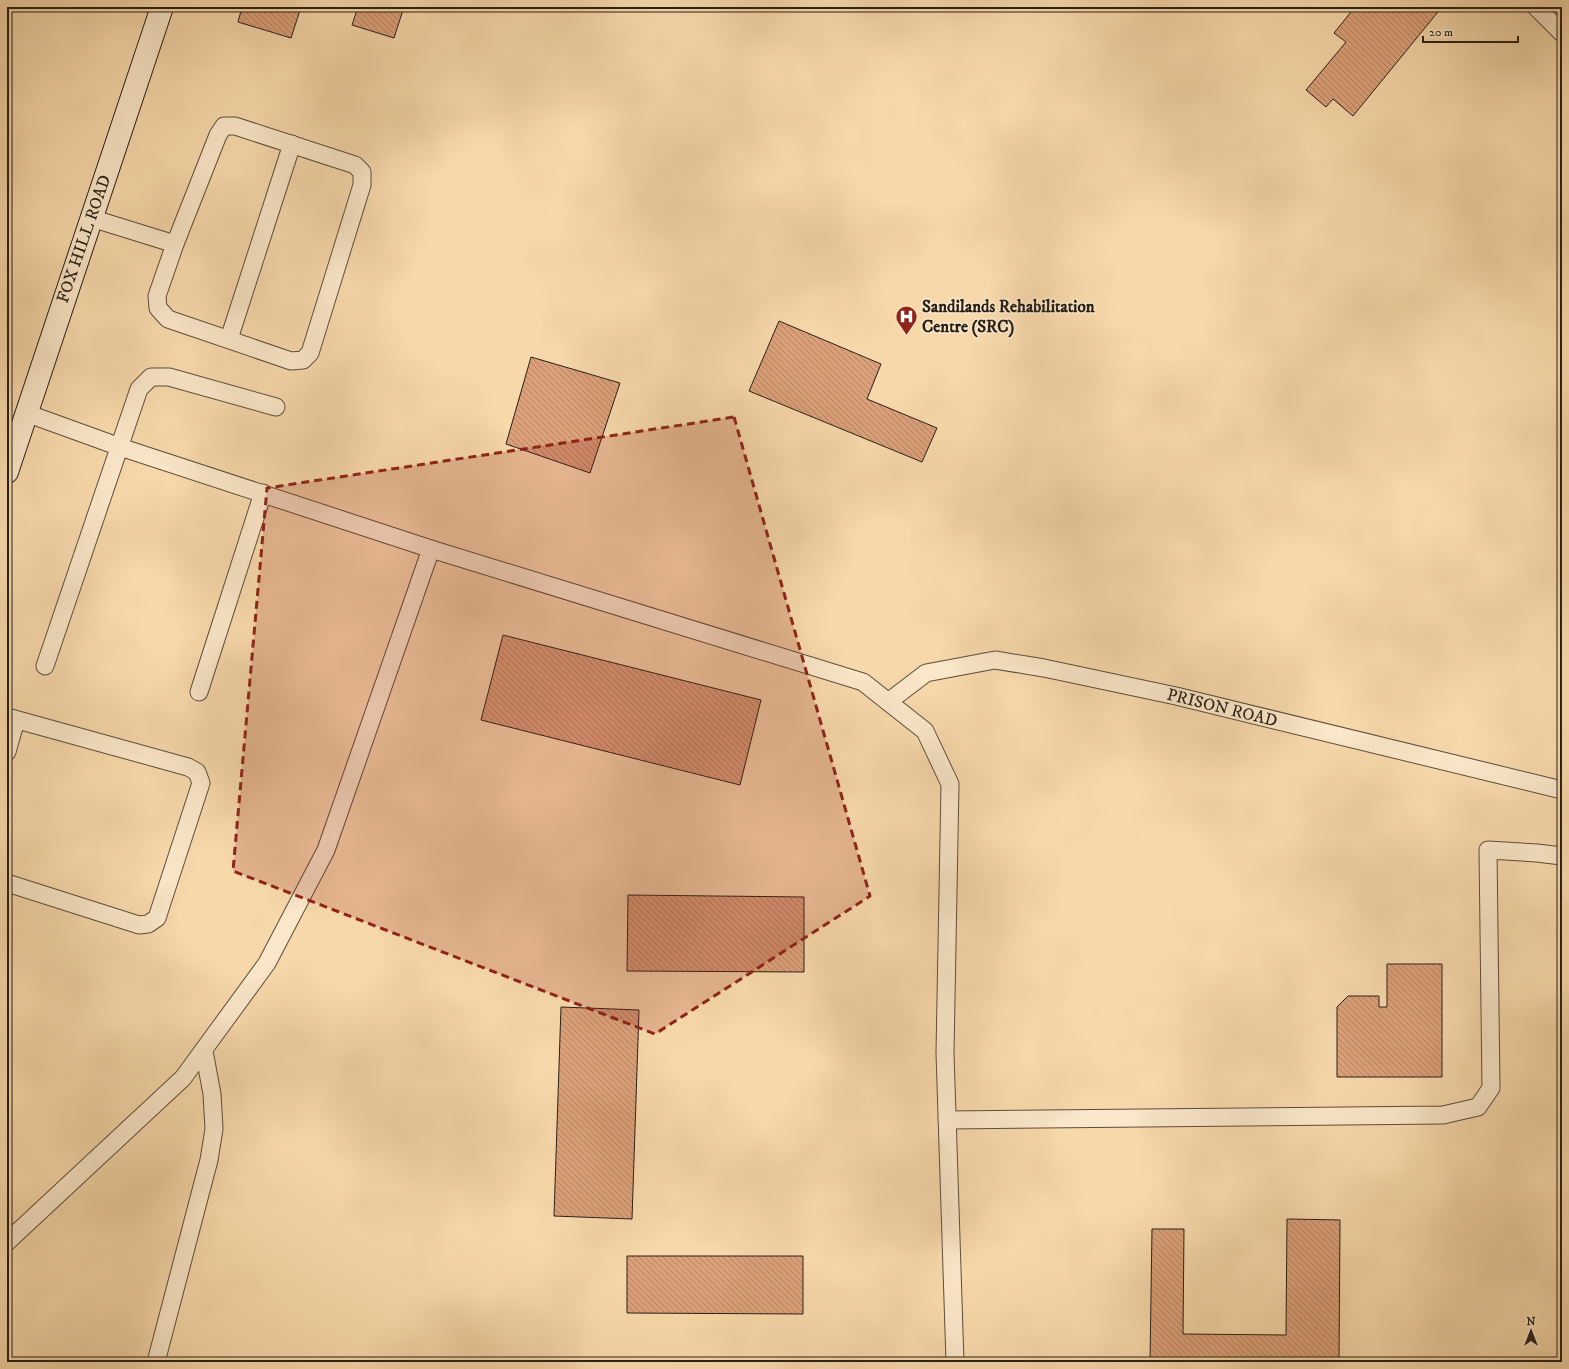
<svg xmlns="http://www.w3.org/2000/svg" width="1569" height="1369" font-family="'IM FELL DW Pica',serif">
<defs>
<pattern id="building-back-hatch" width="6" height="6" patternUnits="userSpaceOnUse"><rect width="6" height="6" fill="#dca17a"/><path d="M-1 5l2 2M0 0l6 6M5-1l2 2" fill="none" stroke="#b28363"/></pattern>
</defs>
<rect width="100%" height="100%" fill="#f7d8ab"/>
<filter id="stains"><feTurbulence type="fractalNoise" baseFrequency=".005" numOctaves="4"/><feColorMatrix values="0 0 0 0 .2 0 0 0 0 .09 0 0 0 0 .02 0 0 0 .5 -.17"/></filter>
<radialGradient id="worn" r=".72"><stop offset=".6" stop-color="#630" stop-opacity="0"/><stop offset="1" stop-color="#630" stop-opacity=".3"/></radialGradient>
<g fill="url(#building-back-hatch)" stroke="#282016">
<polygon points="242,7 301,7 291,38 238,22"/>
<polygon points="358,7 404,7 394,38 352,25"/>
<polygon points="1355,7 1442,7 1353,116 1333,99 1326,107 1306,90 1346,42 1334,33"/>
<polygon points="779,321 881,364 867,399 937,428 922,462 749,391"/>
<polygon points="531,357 620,383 590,473 506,444"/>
<polygon points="503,635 761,700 740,785 481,720"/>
<polygon points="628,895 804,897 804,972 627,971"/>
<polygon points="1387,964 1442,964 1442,1077 1337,1077 1337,1007 1348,996 1379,996 1379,1007 1387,1007"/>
<polygon points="561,1007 639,1010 632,1219 554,1216"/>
<polygon points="1287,1219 1340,1220 1339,1362 1150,1362 1152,1229 1184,1229 1183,1334 1286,1335"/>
<polygon points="627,1256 803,1256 803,1314 627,1313"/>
</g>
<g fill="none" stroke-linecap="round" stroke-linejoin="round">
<defs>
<g id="service">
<polyline points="1536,7 1562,33"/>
<polygon points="224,126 235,126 355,165 362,172 362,185 310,353 303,360 291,361 168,319 158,308 157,296 175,244 218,135"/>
<polyline points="91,218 175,244"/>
<polyline points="229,339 292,144"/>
<polyline points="26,413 120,447 431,549 863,682 925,731 950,784 945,1053 955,1362"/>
<polyline points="45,666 139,389 151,377 169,377 276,407"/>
<polyline points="199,692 263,493"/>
<polyline points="888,702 926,673 995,660 1044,668 1176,696 1562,790"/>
<polyline points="7,717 188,767 197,772 201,783 157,918 148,924 139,925 7,883"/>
<polyline points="7,752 16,720"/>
<polyline points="947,1120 1443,1115 1478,1107 1491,1088 1488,850 1537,853 1562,856"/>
<polyline points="7,1242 183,1078 267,963 326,850 431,549"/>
<polyline points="156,1362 209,1160 214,1129 212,1094 204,1051"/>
</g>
<polyline id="secondary" points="7,472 162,7"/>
</defs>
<use href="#service" stroke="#5c4e3b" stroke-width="19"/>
<use href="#secondary" stroke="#282016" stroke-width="24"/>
<use href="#service" stroke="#fae6c8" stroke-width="17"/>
<use href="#secondary" stroke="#fae6c8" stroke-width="22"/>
</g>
<path fill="#8f2418" fill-opacity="0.2" stroke="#8f2418" stroke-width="3" stroke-dasharray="8 5" stroke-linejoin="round" d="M 734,417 L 870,896 L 655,1034 L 233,871 L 267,488 Z"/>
<defs>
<symbol id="hospital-pin" viewBox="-11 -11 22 30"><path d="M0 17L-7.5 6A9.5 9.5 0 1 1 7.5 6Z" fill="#8f2418" stroke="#fae6c8"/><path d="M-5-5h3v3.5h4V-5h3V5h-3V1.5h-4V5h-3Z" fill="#fff"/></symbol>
</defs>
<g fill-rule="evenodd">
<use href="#hospital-pin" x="894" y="304" width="25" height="34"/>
</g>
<g text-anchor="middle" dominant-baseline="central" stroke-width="3" stroke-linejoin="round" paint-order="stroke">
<g font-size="17" fill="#282016" stroke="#fae6c8">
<text transform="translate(84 239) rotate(-71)">FOX HILL ROAD</text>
<text transform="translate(1222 708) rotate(14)">PRISON ROAD</text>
</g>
<g font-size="17" font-weight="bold" fill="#282016" stroke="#fae6c8" text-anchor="start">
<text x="922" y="307">Sandilands Rehabilitation<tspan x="922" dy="20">Centre (SRC)</tspan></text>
</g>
</g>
<rect width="1569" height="1369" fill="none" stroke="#f7d8ab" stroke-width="24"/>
<rect x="8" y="8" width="1553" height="1353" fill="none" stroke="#282016" stroke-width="2"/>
<rect x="12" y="12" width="1545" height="1345" fill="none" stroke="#282016"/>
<g transform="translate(1531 1331)" stroke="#fae6c8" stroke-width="3" paint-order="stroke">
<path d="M0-3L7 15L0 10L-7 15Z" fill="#282016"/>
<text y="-6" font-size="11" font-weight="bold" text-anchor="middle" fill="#282016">N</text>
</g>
<path d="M1423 36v6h95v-6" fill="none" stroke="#282016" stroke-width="2"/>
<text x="1429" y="36" font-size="12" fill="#282016" stroke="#fae6c8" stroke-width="3" paint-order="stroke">20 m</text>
<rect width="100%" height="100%" filter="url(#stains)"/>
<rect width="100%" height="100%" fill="url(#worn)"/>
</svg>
